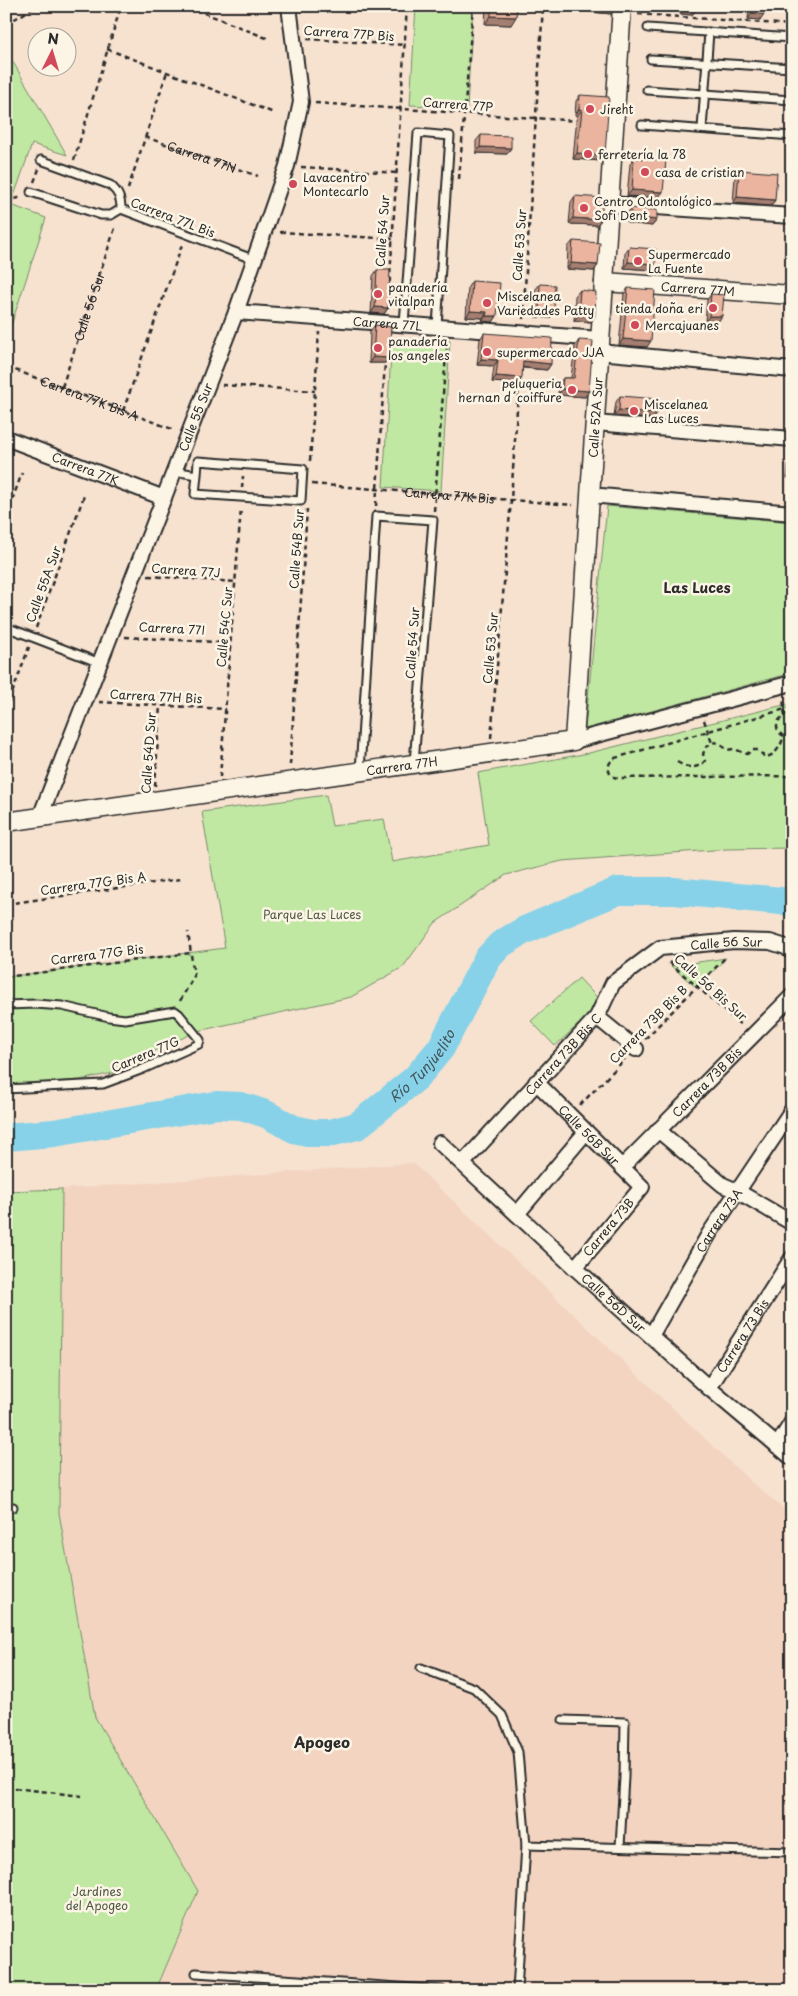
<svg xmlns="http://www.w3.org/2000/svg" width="798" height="1996" font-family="'Playpen Sans',sans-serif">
<rect width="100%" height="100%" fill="#f7e2d0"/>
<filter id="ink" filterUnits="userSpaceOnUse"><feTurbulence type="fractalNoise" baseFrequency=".02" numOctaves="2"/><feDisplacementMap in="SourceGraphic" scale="10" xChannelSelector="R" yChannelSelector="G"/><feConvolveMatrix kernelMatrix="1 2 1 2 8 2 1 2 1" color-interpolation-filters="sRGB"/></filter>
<g filter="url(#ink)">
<polygon fill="#f3d4c1" points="413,1163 749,1480 792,1516 792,1973 781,1990 156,1990 198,1891 95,1717 59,1513 62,1189"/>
<g fill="#c0e8a3" stroke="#768a67">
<polygon points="416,6 473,6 467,108 410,105"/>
<polygon points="6,50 67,155 32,144 11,205 46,218 6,341"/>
<polygon points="392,338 450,341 441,491 383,487"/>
<polygon points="607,506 792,522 792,673 585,729"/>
<polygon points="792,703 792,848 727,849 562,861 506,875 435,923 403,967 351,997 198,1031 156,1050 122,1071 80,1080 6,1085 6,977 225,948 202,812 326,795 332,826 384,819 392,862 489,845 478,773 589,753"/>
<polygon points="726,958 697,988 671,966"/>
<polygon points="579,978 602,1003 555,1046 531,1021"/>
<polygon points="62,1189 59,1513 95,1717 198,1891 156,1990 6,1990 6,1191"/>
</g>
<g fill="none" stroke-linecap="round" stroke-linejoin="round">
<path stroke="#87d2e8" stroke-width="28" id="s1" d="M 6,1137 L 54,1133 L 216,1105 L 241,1106 L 266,1114 L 294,1129 L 312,1133 L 330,1133 L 357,1126 L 416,1078 L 441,1048 L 487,959 L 501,944 L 525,930 L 618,891 L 674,891 L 792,902"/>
<defs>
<g id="service">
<polyline points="648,28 792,38"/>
<polyline points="651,59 792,68"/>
<polyline points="647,90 792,100"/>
<polyline points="642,125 792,136"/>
<polyline points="702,129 709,32"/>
<path d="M 41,160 L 110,185 C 118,192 121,198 121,209 L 255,260"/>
<polyline points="31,192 101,215 111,215 121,209"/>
<polyline points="404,324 418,133 450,136 437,326"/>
<polyline points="174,471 197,475 198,461 303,469 301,501 195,494 197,475"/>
<polyline points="6,627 100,663"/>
<polyline points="360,771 376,516 433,520 414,763"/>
<polyline points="6,1005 36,1004 62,1006 109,1017 125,1019 175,1011 179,1014 200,1040 199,1044 143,1069 103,1084 6,1089"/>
<polyline points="6,1508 13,1507"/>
<polyline points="421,1668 474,1688 502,1715 518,1752 526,1845 792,1852"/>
<polyline points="563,1720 625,1722 624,1777 620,1847"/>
<polyline points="196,1973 442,1990"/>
<polyline points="517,1990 526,1845"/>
</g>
<g id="minor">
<polyline points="609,204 792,216"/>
<path id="s6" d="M 236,312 L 600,339"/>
<polyline points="599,352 792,370"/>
<polyline points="595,423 792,439"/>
<path id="s7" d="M 6,438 L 164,498"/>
<polyline points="590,495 792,513"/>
<polyline points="574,741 792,683"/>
<path id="s8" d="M 40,817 L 236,312 L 287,166 L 301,102 L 289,6"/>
<polyline points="597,1017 636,1049"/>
<path id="s9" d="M 536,1082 L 642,1187 L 575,1268"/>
<polyline points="658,1130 723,1185 737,1191 792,1223"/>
<path id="s10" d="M 440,1143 L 575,1268 L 709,1388 L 792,1458"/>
<path id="s11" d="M 463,1163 L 597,1017 L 613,983 L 660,948 L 734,941 L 770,942 L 786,947 L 792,952"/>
<path id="s12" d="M 622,1167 L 792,996"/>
<polyline points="517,1214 586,1132"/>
<path id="s13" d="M 651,1336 L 709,1234 L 792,1110"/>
<path id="s14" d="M 709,1388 L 792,1258"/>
<polyline points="777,1446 792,1422"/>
</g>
<g id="tertiary">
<path id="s15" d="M 604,282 L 792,295"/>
<path id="s16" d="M 6,822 L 574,741 L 622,6"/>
</g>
</defs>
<use href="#service" stroke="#2b2b2b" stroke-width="11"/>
<use href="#minor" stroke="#2b2b2b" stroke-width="18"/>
<use href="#tertiary" stroke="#2b2b2b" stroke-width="21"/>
<g stroke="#2b2b2b" stroke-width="2.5" stroke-dasharray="5 4" stroke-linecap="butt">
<polyline points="187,6 269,39"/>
<polyline points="638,14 792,25"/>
<polyline points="6,24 37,6"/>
<polyline points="307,39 404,45"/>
<polyline points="107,49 274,113"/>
<polyline points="315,103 579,121"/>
<path id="s2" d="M 145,137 L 258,176"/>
<polyline points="74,160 121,6"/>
<polyline points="301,167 397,173"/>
<polyline points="459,179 473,6"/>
<polyline points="34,182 39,169"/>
<polyline points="128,189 167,72"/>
<polyline points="6,200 8,201 22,197"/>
<polyline points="280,232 393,239"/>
<polyline points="388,309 407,6"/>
<polyline points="523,319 543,6"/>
<path id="s3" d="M 7,367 L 172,429"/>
<polyline points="222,385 315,391"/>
<path id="s4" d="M 62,387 L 116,225"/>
<polyline points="123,411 183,242"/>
<polyline points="310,461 319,332"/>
<path id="s5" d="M 312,484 L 573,505"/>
<polyline points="242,488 243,476"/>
<polyline points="376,506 385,362"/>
<polyline points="434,511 447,342"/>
<polyline points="6,517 22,473"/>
<polyline points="148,576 236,582"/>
<polyline points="36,628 85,493"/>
<polyline points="125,637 231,643"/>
<polyline points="99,702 226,709"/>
<path d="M 792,707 L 615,758 C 608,762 607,768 611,776 L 617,778 L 792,776"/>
<polyline points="6,710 29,647"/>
<polyline points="704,720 712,743"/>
<polyline points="491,738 511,500 519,379"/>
<path d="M 677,762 C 687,768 697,770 705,761 L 703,754 L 706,747 L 715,742 L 722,745 L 727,750 L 734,749 L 747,754 L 752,750 L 758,750 L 765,757 C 776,756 781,745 784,736 C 774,731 775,720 785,716 L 783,698"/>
<polyline points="290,765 307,509"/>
<polyline points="220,777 241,508"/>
<polyline points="155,786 160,705"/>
<polyline points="6,904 181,879"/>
<polyline points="669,962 742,1026"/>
<polyline points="6,977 191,953"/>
<polyline points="180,1001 194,976 188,932"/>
<polyline points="645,1039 727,956"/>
<polyline points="580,1105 625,1059"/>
<polyline points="6,1787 82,1796"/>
</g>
<use href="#service" stroke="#fcf5e5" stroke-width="7"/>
<use href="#minor" stroke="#fcf5e5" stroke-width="14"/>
<use href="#tertiary" stroke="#fcf5e5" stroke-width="18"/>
</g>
<g fill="#c99b89" stroke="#2b2b2b">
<polygon points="486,6 517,6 511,25 485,24"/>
<polygon points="582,6 615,6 611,14 582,11"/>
<polygon points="681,6 697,6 692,15 680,14"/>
<polygon points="749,6 764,6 760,20 748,19"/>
<polygon points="580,95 605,155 601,161 573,159 577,116 575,115 576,101"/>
<polygon points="481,135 507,154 476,153 476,141"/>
<polygon points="634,158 658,198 627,196 630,164"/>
<polygon points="739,170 775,200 771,206 733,203 735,176"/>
<polygon points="575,196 601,220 597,225 569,224 571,202"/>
<polygon points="631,208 657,220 652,226 627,223 627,214"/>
<polygon points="573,241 598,265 594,271 567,269 568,247"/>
<polygon points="629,247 655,264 651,270 624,268 625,253"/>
<polygon points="377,270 388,308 384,314 371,313 373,276"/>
<polygon points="472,281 497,316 493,322 482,321 483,318 466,317 468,287"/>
<polygon points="540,284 554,312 550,318 535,317 535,290"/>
<polygon points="628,288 647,347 619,345 624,294"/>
<polygon points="580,290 591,322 574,321 575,296"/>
<polygon points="711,294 718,322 705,322 707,300"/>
<polygon points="375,325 385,363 369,363 370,331"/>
<polygon points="484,333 551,364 547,370 522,368 518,384 492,382 494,366 477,365 480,339"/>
<polygon points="579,340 585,397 558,395 559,384 563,378 571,378 575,346"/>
<polygon points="620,396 653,419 614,416 616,402"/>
<polygon points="792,457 792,478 787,478 788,463"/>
</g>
<g fill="#a47e6f" stroke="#2b2b2b">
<polygon points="586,6 596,6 615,8 611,14 582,11"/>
<polygon points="684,8 697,9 692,15 680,14"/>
<polygon points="752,13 764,14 760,20 748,19"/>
<polygon points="491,16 516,17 511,25 485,24"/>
<polygon points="579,109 582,110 577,116 575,115"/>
<polygon points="480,147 511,148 507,154 476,153"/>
<polygon points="577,153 605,155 601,161 573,159"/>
<polygon points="632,190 663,192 658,198 627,196"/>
<polygon points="737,197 775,200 771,206 733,203"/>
<polygon points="631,217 657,220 652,226 627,223"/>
<polygon points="573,218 601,220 597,225 569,224"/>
<polygon points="628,262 655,264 651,270 624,268"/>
<polygon points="571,263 598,265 594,271 567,269"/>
<polygon points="375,307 388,308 384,314 371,313"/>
<polygon points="470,311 487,312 483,318 466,317"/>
<polygon points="539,311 554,312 550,318 535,317"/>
<polygon points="578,315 595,316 591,322 574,321"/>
<polygon points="486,316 497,316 493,322 482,321"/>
<polygon points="709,316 722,316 718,322 705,322"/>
<polygon points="623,339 651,341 647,347 619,345"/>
<polygon points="373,357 389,358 385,363 369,363"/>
<polygon points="481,359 498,360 494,366 477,365"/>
<polygon points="523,361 551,364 547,370 519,367"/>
<polygon points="496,376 522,378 518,384 492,382"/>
<polygon points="562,389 589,391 585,397 558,395"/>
<polygon points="619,410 657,413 653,419 614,416"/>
<polygon points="792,471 792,478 787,478"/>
</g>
<g fill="#eab49f" stroke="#2b2b2b">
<polygon points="491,6 517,6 516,17 491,16"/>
<polygon points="596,6 615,6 615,8"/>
<polygon points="685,6 697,6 697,9 684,8"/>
<polygon points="752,6 764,6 764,14 752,13"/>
<polygon points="580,95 609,97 605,155 577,153 582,110 579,109"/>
<polygon points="481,135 511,136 511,148 480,147"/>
<polygon points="634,158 666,160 663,192 632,190"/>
<polygon points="739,170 777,173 775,200 737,197"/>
<polygon points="575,196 603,198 601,220 573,218"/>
<polygon points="631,208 657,210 657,220 631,217"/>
<polygon points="573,241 600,243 598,265 571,263"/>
<polygon points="629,247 656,249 655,264 628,262"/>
<polygon points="377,270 390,270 388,308 375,307"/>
<polygon points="472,281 500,283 497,316 486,316 487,312 470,311"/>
<polygon points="540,284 555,285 554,312 539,311"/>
<polygon points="628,288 655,290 651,341 623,339"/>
<polygon points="580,290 596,292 595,316 578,315"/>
<polygon points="711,294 724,295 722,316 709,316"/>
<polygon points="375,325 391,327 389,358 373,357"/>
<polygon points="484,333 552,338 551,364 523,361 522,378 496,376 498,360 481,359"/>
<polygon points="579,340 593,341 589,391 562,389 563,378 574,378"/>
<polygon points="620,396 658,399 657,413 619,410"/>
</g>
</g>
<g fill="#d1495b" stroke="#fcf5e5" stroke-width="2">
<circle cx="590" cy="109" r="5"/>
<circle cx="588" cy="154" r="5"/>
<circle cx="645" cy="172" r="5"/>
<circle cx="293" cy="184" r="5"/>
<circle cx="584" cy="208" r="5"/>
<circle cx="638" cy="261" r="5"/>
<circle cx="378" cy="294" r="5"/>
<circle cx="487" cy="303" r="5"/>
<circle cx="713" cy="308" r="5"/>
<circle cx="635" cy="325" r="5"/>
<circle cx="378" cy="348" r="5"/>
<circle cx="487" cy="352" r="5"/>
<circle cx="572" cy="390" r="5"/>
<circle cx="634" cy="411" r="5"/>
</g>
<g text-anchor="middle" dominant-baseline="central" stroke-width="5" stroke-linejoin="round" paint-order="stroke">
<g font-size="12" fill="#2b2b2b" stroke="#fcf5e5">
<text transform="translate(349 33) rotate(4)">Carrera 77P Bis</text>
<text transform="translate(458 104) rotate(4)">Carrera 77P</text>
<text stroke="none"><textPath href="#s2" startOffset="60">Carrera 77N</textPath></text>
<text transform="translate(173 217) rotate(21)">Carrera 77L Bis</text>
<text transform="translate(382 231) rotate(-86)">Calle 54 Sur</text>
<text transform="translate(519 245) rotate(-86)">Calle 53 Sur</text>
<text stroke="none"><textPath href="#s15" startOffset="94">Carrera 77M</textPath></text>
<text stroke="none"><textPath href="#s4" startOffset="85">Calle 56 Sur</textPath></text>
<text stroke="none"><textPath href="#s6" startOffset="152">Carrera 77L</textPath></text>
<text stroke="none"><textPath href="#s3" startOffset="88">Carrera 77K Bis A</textPath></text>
<text stroke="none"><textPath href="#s8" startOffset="429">Calle 55 Sur</textPath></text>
<text stroke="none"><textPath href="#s16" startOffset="898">Calle 52A Sur</textPath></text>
<text stroke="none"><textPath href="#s7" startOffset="85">Carrera 77K</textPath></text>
<text stroke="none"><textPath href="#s5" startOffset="138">Carrera 77K Bis</textPath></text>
<text transform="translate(296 549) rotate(-86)">Calle 54B Sur</text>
<text transform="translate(186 570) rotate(4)">Carrera 77J</text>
<text transform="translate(43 584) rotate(-70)">Calle 55A Sur</text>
<text transform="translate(224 627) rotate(-85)">Calle 54C Sur</text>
<text transform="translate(172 628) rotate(3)">Carrera 77I</text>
<text transform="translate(412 643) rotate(-86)">Calle 54 Sur</text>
<text transform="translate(490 648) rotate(-85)">Calle 53 Sur</text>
<text transform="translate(156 696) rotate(3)">Carrera 77H Bis</text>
<text transform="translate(148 753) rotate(-86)">Calle 54D Sur</text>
<text stroke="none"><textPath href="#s16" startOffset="400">Carrera 77H</textPath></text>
<text transform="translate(93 883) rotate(-8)">Carrera 77G Bis A</text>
<text stroke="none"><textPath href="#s11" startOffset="361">Calle 56 Sur</textPath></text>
<text transform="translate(97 954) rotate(-7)">Carrera 77G Bis</text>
<text transform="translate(711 987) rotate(42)">Calle 56 Bis Sur</text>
<text transform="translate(648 1024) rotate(-45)">Carrera 73B Bis B</text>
<text transform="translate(145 1054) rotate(-23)">Carrera 77G</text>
<text stroke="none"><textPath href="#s11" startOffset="148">Carrera 73B Bis C</textPath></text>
<text stroke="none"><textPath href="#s12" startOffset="120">Carrera 73B Bis</textPath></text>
<text stroke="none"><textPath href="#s9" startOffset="75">Calle 56B Sur</textPath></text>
<text stroke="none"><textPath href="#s13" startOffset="134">Carrera 73A</textPath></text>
<text transform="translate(608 1227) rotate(-50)">Carrera 73B</text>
<text stroke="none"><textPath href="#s10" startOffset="236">Calle 56D Sur</textPath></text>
<text stroke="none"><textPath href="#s14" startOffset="62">Carrera 73 Bis</textPath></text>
</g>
<g font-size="12" fill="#2b2b2b" stroke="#fcf5e5" text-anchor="start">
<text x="600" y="109">Jireht</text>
<text x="598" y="154">ferretería la 78</text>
<text x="655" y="172">casa de cristian</text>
<text x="303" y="177">Lavacentro<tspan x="303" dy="14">Montecarlo</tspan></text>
<text x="594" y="201">Centro Odontológico<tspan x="594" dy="14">Sofi Dent</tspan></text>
<text x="648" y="254">Supermercado<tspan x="648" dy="14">La Fuente</tspan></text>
<text x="388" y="287">panadería<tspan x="388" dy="14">vitalpan</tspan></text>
<text x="497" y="296">Miscelanea<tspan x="497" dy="14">Variedades Patty</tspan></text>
<text x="703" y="308" text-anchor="end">tienda doña eri</text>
<text x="645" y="325">Mercajuanes</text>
<text x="388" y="341">panadería<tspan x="388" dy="14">los angeles</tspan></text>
<text x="497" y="352">supermercado JJA</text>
<text x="562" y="383" text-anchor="end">peluqueria<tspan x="562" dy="14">hernan d´coiffure</tspan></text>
<text x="644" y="404">Miscelanea<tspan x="644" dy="14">Las Luces</tspan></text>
</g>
<g font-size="12" fill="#505a49" stroke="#fcf5e5">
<text x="312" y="914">Parque Las Luces</text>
<text x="97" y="1891">Jardines<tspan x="97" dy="14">del Apogeo</tspan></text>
</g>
<g font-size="14" font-weight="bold" fill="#2b2b2b" stroke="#fcf5e5">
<text x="697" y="587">Las Luces</text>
</g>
<g font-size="14" font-style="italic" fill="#42555a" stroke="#fcf5e5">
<text stroke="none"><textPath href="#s1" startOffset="449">Río Tunjuelito</textPath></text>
</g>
<g font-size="15" font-weight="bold" fill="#2b2b2b" stroke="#fcf5e5">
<text x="322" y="1741">Apogeo</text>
</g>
</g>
<rect width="798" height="1996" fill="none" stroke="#fcf5e5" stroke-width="25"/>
<rect x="12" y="12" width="773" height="1971" fill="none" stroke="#2b2b2b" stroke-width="2" filter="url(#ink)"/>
<g transform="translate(52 52) rotate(5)"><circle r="24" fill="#fcf5e5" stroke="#a8a49b"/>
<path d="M0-4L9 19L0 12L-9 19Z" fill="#d1495b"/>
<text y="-8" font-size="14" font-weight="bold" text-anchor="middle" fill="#2b2b2b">N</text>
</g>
</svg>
